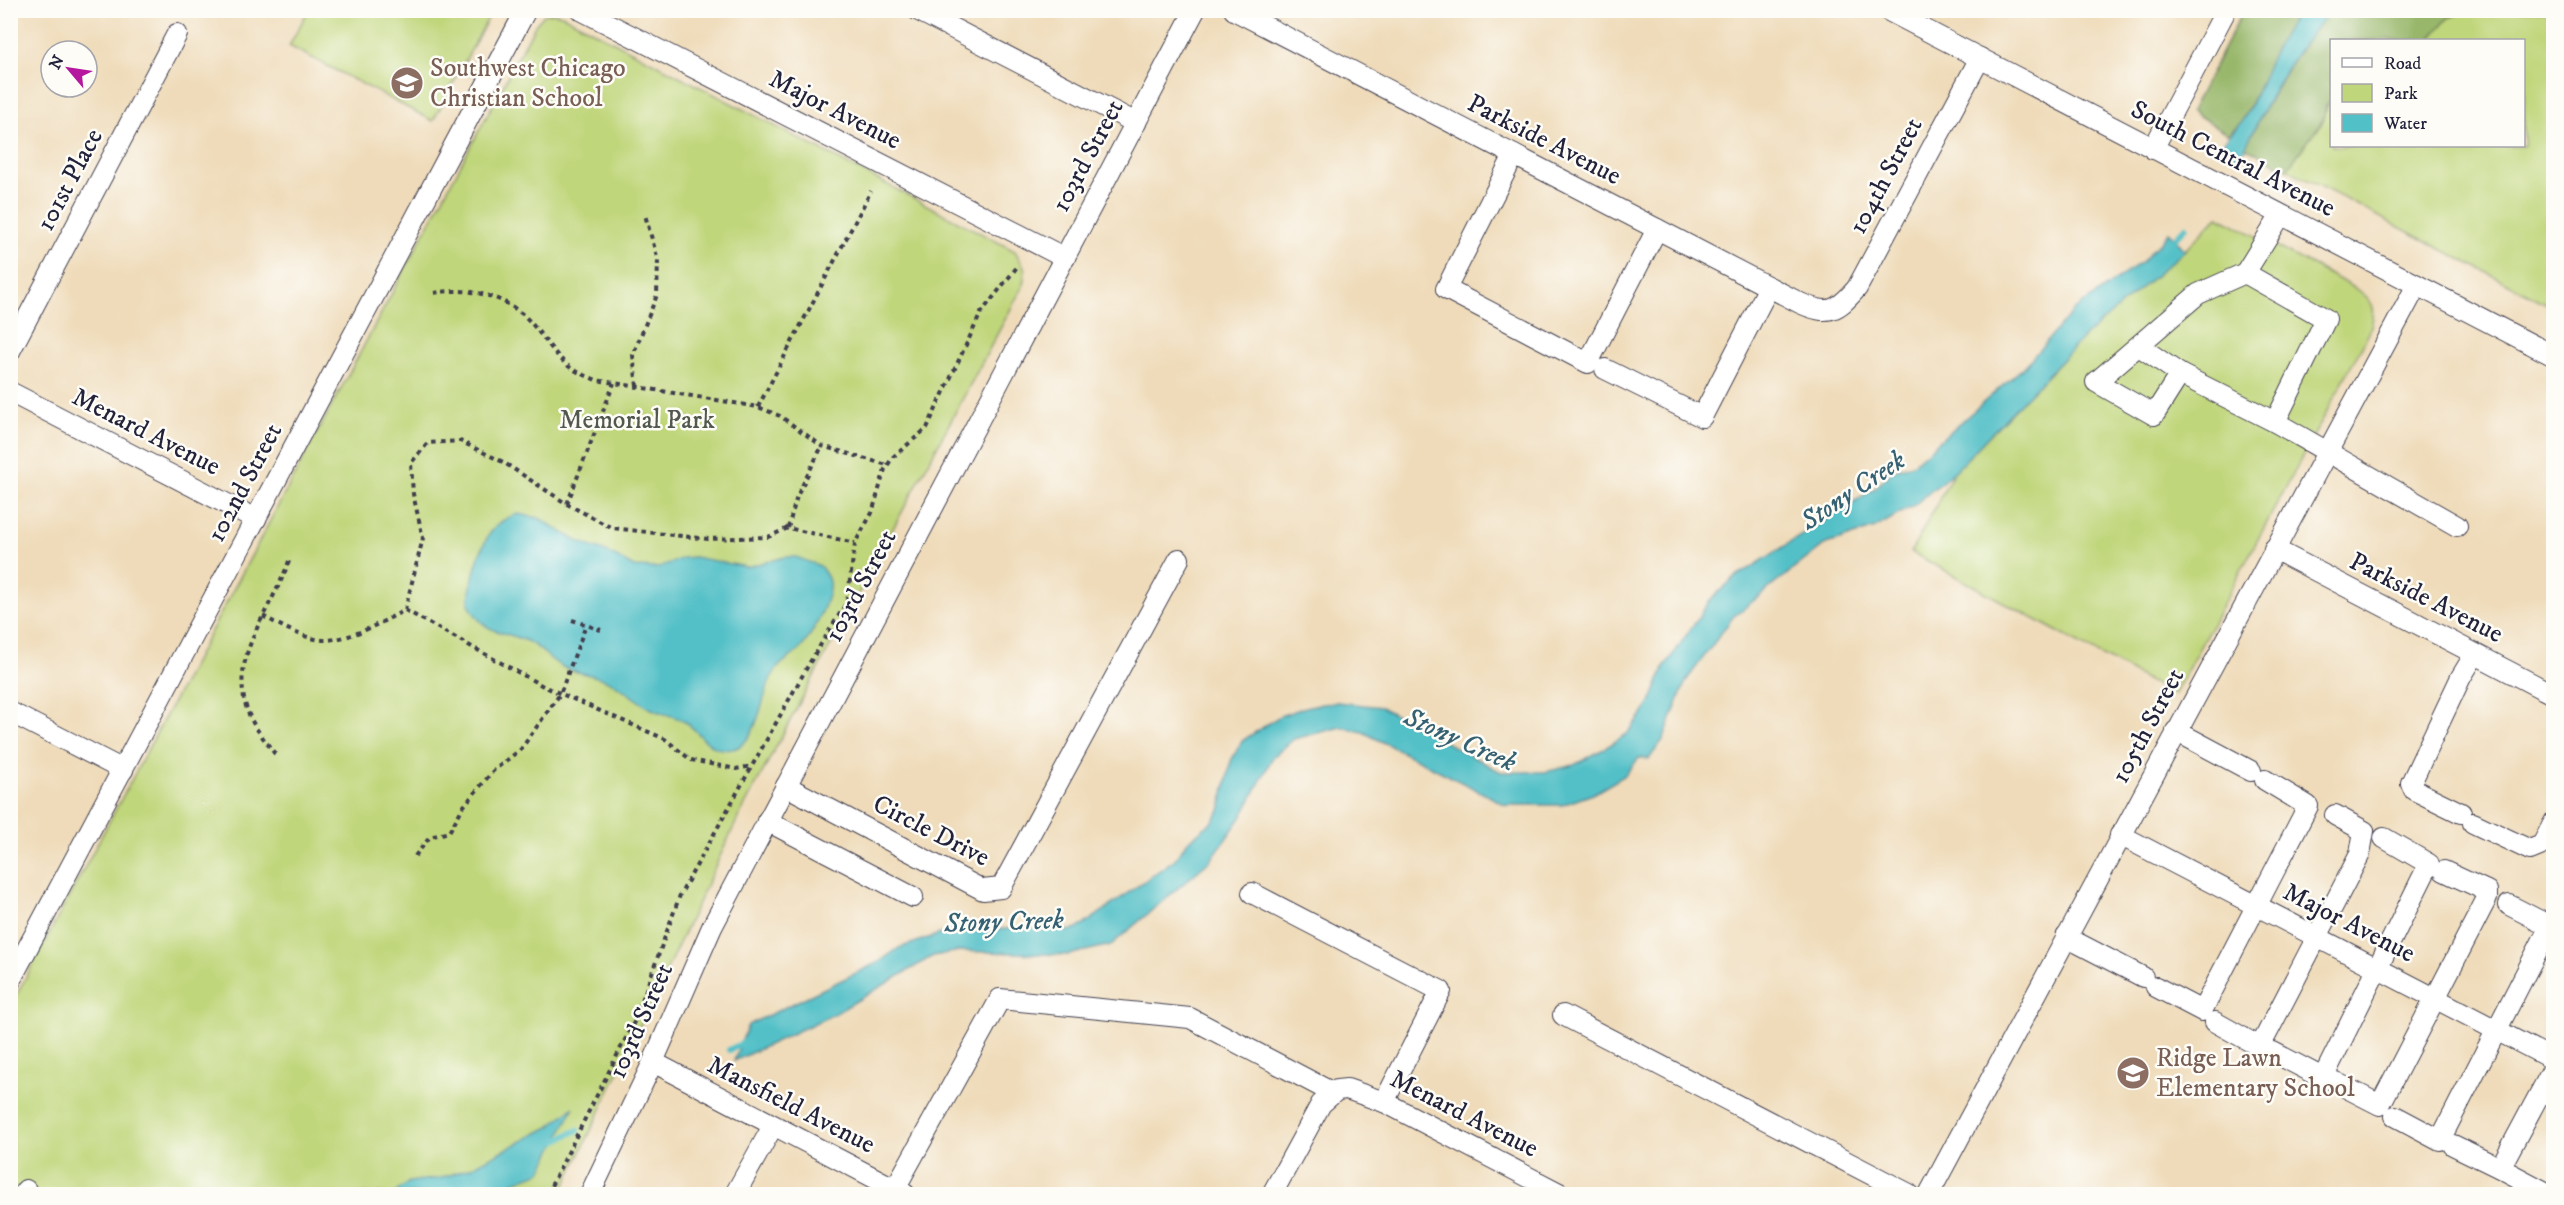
<svg xmlns="http://www.w3.org/2000/svg" width="2564" height="1205" font-family="'IM FELL DW Pica',serif">
<rect width="100%" height="100%" fill="#fdfcf7"/>
<filter id="ink" filterUnits="userSpaceOnUse"><feTurbulence type="fractalNoise" baseFrequency=".0167" numOctaves="2"/><feDisplacementMap in="SourceGraphic" scale="12" xChannelSelector="R" yChannelSelector="G"/><feConvolveMatrix kernelMatrix="1 2 1 2 8 2 1 2 1" color-interpolation-filters="sRGB"/></filter>
<filter id="wash" filterUnits="userSpaceOnUse"><feTurbulence type="fractalNoise" baseFrequency=".008" numOctaves="4" result="noise"/><feDisplacementMap in="SourceGraphic" scale="24" xChannelSelector="R" yChannelSelector="G"/><feGaussianBlur stdDeviation="1.35" result="paint"/><feColorMatrix in="noise" values="0 0 0 0 0 0 0 0 0 0 0 0 0 0 0 0 0 1.4 0 .05"/><feComposite in="paint" operator="in"/></filter>
<g filter="url(#wash)">
<rect width="100%" height="100%" fill="#efdbba"/>
<g fill="#c0d67a" stroke="#717c5a" stroke-width="1.5">
<polygon points="308,11 308,10 492,11 433,121 289,46"/>
<path d="M 2467,11 L 2553,11 L 2553,307 L 2287,169 C 2297,154 2309,140 2320,126 C 2326,117 2325,108 2331,99 L 2332,146 L 2524,146 L 2524,40 L 2429,40 L 2448,18 Z"/>
<polygon points="553,13 562,15 1015,251 1025,269 1023,286 738,818 561,1194 11,1194 11,1005 536,24 544,15"/>
<path d="M 2218,216 L 2357,289 C 2377,303 2376,311 2369,333 L 2174,695 L 1911,552 L 1954,472 L 2083,338 L 2185,250 Z"/>
</g>
<g fill="#98b76a" stroke="#5d6c52" stroke-width="1.5">
<polygon points="2243,11 2301,11 2282,40 2241,123 2228,134 2191,111"/>
<path d="M 2331,11 L 2492,11 L 2456,13 L 2448,18 L 2429,40 L 2332,40 L 2331,99 L 2325,107 L 2325,116 L 2319,126 L 2287,169 L 2245,147 C 2271,99 2293,50 2331,11 Z"/>
</g>
<g fill="#52c0c7" stroke="#3a7181" stroke-width="1.5">
<path d="M 2301,10 L 2331,11 C 2291,52 2264,107 2240,159 L 2220,147 C 2227,135 2240,127 2246,115 C 2262,82 2276,37 2301,10 Z"/>
<polygon points="2169,232 2185,250 2083,338 1954,472 1913,506 1875,528 1824,545 1733,617 1686,681 1663,740 1649,759 1639,758 1624,776 1593,794 1562,805 1506,805 1363,732 1341,727 1294,739 1273,757 1242,816 1211,860 1111,945 1068,955 960,951 933,956 834,1014 734,1061 748,1025 879,962 899,948 940,934 1041,926 1069,931 1082,926 1175,859 1187,842 1213,821 1220,811 1231,761 1242,741 1280,716 1309,706 1337,702 1381,707 1501,772 1545,772 1574,765 1602,750 1627,734 1638,720 1649,705 1665,666 1711,599 1733,579 1874,489 1894,470 1913,464 2025,366 2073,311 2144,260"/>
<path d="M 518,514 L 539,518 L 577,541 L 611,554 L 634,567 L 658,568 L 683,558 L 694,557 L 747,567 L 785,557 L 796,557 L 820,566 C 824,571 828,576 829,582 C 832,598 810,640 798,651 C 787,661 781,661 772,676 C 762,694 758,744 733,749 C 707,753 700,731 684,721 C 673,715 660,714 650,708 C 636,701 626,690 612,683 C 597,675 580,674 565,668 C 552,663 544,651 532,644 C 508,629 485,639 469,604 C 469,586 480,546 491,532 C 497,523 508,517 518,514 Z"/>
<polygon points="574,1107 541,1172 483,1194 394,1194 409,1182 441,1178 470,1168 549,1127"/>
</g>
<g fill="none" stroke-linecap="round" stroke-linejoin="round">
<g stroke="#52c0c7" stroke-width="6">
<polyline points="2170,244 2186,227"/>
<polyline points="729,1050 747,1041"/>
<polyline points="551,1143 578,1130"/>
</g>
</g>
</g>
<g filter="url(#ink)">
<g fill="none" stroke-linecap="round" stroke-linejoin="round">
<defs>
<g id="minor">
<polyline points="581,10 1065,258"/>
<polyline points="917,10 1136,123"/>
<path d="M 1234,10 L 1800,303 C 1829,316 1837,311 1857,288 L 1980,58"/>
<polyline points="1887,10 2554,356"/>
<polyline points="2153,149 2226,10"/>
<polyline points="1514,155 1446,289 1588,363 1657,229"/>
<polyline points="2139,346 2180,374 2275,422 2457,526"/>
<polyline points="10,351 177,34"/>
<polyline points="1605,369 1702,417 1769,287"/>
<polyline points="2180,374 2154,415 2096,382 2198,294 2245,273"/>
<polyline points="10,392 256,519"/>
<polyline points="2275,422 2326,319 2245,273 2281,215"/>
<polyline points="2274,549 2554,695"/>
<polyline points="10,712 123,770"/>
<polyline points="2176,731 2251,771"/>
<polyline points="786,786 983,890 1001,888 1179,559"/>
<polyline points="2461,813 2414,790 2411,783 2461,677 2475,654"/>
<polyline points="767,821 913,897"/>
<polyline points="2473,823 2530,850 2542,845 2554,822"/>
<polyline points="2120,835 2554,1060"/>
<polyline points="1252,893 1441,991 1384,1102"/>
<polyline points="2066,937 2143,977"/>
<polyline points="10,981 526,10"/>
<polyline points="2156,987 2202,1011 2308,806 2265,780"/>
<polyline points="1563,1015 1909,1194"/>
<polyline points="2215,1022 2260,1047 2360,854 2364,831 2335,815"/>
<polyline points="2273,1052 2323,1078 2429,864 2384,838"/>
<polyline points="653,1062 905,1194"/>
<polyline points="2335,1082 2380,1105 2487,898 2487,891 2444,871"/>
<polyline points="2395,1116 2440,1140 2550,926 2509,905"/>
<polyline points="2453,1145 2500,1168"/>
<polyline points="23,1194 26,1190"/>
<polyline points="590,1194 653,1062 712,927 1195,10"/>
<polyline points="735,1194 773,1126"/>
<polyline points="892,1194 1000,999 1190,1018 1333,1093"/>
<polyline points="1272,1194 1321,1104 1337,1090 1347,1089 1384,1102 1561,1194"/>
<polyline points="1929,1194 2417,285"/>
<polyline points="2549,1194 2500,1168 2554,1067"/>
</g>
</defs>
<use href="#minor" stroke="#413e4e" stroke-width="22"/>
<g stroke="#413e4e" stroke-width="4" stroke-dasharray="4.5 4.5" stroke-linecap="butt">
<path d="M 434,293 C 464,287 498,294 521,313 C 540,329 551,353 571,368 C 578,373 588,376 596,380 L 758,407 L 780,416 L 822,446 L 887,465"/>
<polyline points="637,386 633,355 657,295 658,260 645,215"/>
<polyline points="758,407 871,191"/>
<polyline points="567,504 614,383"/>
<polyline points="788,528 797,496 822,446"/>
<polyline points="405,610 543,686 665,739 691,760 736,769 752,766"/>
<path d="M 263,616 C 279,625 306,640 325,640 C 353,639 380,623 405,610 L 423,538 L 413,494 L 411,463 L 428,443 L 460,441 L 503,462 L 567,504 L 612,528 L 708,539 L 768,537 L 788,528 L 855,543"/>
<polyline points="572,620 601,630"/>
<path d="M 275,754 C 267,743 257,731 251,719 C 223,661 271,613 289,561"/>
<polyline points="415,856 430,837 449,832 463,807 493,771 521,749 560,694 586,625"/>
<polyline points="547,1194 635,1020 680,895 810,662 847,602 855,543 872,513 885,469 893,457 927,428 981,313 1017,267"/>
</g>
<use href="#minor" stroke="#fff" stroke-width="20"/>
</g>
</g>
<defs>
<symbol id="school-disc" viewBox="-11 -11 22 22"><circle r="9.5" fill="#8d6e63" stroke="#fdfcf7"/><path d="M0-5L7-2L0 1L-7-2ZM-4 1L0 2.5L4 1V4Q0 6-4 4Z" fill="#fff"/></symbol>
</defs>
<g fill-rule="evenodd">
<use href="#school-disc" x="388" y="64" width="38" height="38"/>
<use href="#school-disc" x="2114" y="1054" width="38" height="38"/>
</g>
<g text-anchor="middle" dominant-baseline="central" stroke-width="5" stroke-linejoin="round" paint-order="stroke">
<g font-size="26" fill="#785e54" stroke="#fdfcf7" text-anchor="start">
<text x="430" y="68">Southwest Chicago<tspan x="430" dy="30">Christian School</tspan></text>
<text x="2156" y="1058">Ridge Lawn<tspan x="2156" dy="30">Elementary School</tspan></text>
</g>
<g font-size="26" fill="#22223b" stroke="#fdfcf7">
<text transform="translate(835 110) rotate(27)">Major Avenue</text>
<text transform="translate(1544 140) rotate(27)">Parkside Avenue</text>
<text transform="translate(1088 156) rotate(-62)">103rd Street</text>
<text transform="translate(2233 159) rotate(27)">South Central Avenue</text>
<text transform="translate(1886 176) rotate(-62)">104th Street</text>
<text transform="translate(70 180) rotate(-62)">101st Place</text>
<text transform="translate(146 432) rotate(27)">Menard Avenue</text>
<text transform="translate(245 483) rotate(-62)">102nd Street</text>
<text transform="translate(861 586) rotate(-62)">103rd Street</text>
<text transform="translate(2426 598) rotate(27)">Parkside Avenue</text>
<text transform="translate(2148 726) rotate(-62)">105th Street</text>
<text transform="translate(931 831) rotate(27)">Circle Drive</text>
<text transform="translate(2349 923) rotate(27)">Major Avenue</text>
<text transform="translate(641 1021) rotate(-66)">103rd Street</text>
<text transform="translate(791 1105) rotate(27)">Mansfield Avenue</text>
<text transform="translate(1464 1114) rotate(27)">Menard Avenue</text>
</g>
<g font-size="26" fill="#51584e" stroke="#fdfcf7">
<text x="637" y="420">Memorial Park</text>
</g>
<g font-size="27" font-style="italic" fill="#356173" stroke="#fdfcf7">
<text transform="translate(1853 491) rotate(-34)">Stony Creek</text>
<text transform="translate(1460 740) rotate(24)">Stony Creek</text>
<text transform="translate(1004 922) rotate(-2)">Stony Creek</text>
</g>
</g>
<rect width="2564" height="1205" fill="none" stroke="#fdfcf7" stroke-width="36"/>
<rect x="2330" y="39" width="195" height="108" fill="#fdfcf7" stroke="#a5a5ac" stroke-width="1.5"/>
<rect x="2342" y="58" width="30" height="9" fill="#ffffff" stroke="#a5a5ac" stroke-width="1.5"/>
<text x="2384" y="69" font-size="18" fill="#22223b">Road</text>
<rect x="2342" y="84" width="30" height="18" fill="#c0d67a" stroke="#a5a5ac" stroke-width="1.5"/>
<text x="2384" y="99" font-size="18" fill="#22223b">Park</text>
<rect x="2342" y="114" width="30" height="18" fill="#52c0c7" stroke="#a5a5ac" stroke-width="1.5"/>
<text x="2384" y="129" font-size="18" fill="#22223b">Water</text>
<g transform="translate(69 69) rotate(299)"><circle r="28" fill="#fdfcf7" stroke="#a5a5ac" stroke-width="1.5"/>
<path d="M0-4.5L10 22L0 15L-10 22Z" fill="#b5179e"/>
<text y="-9" font-size="16" font-weight="bold" text-anchor="middle" fill="#22223b">N</text>
</g>
</svg>
